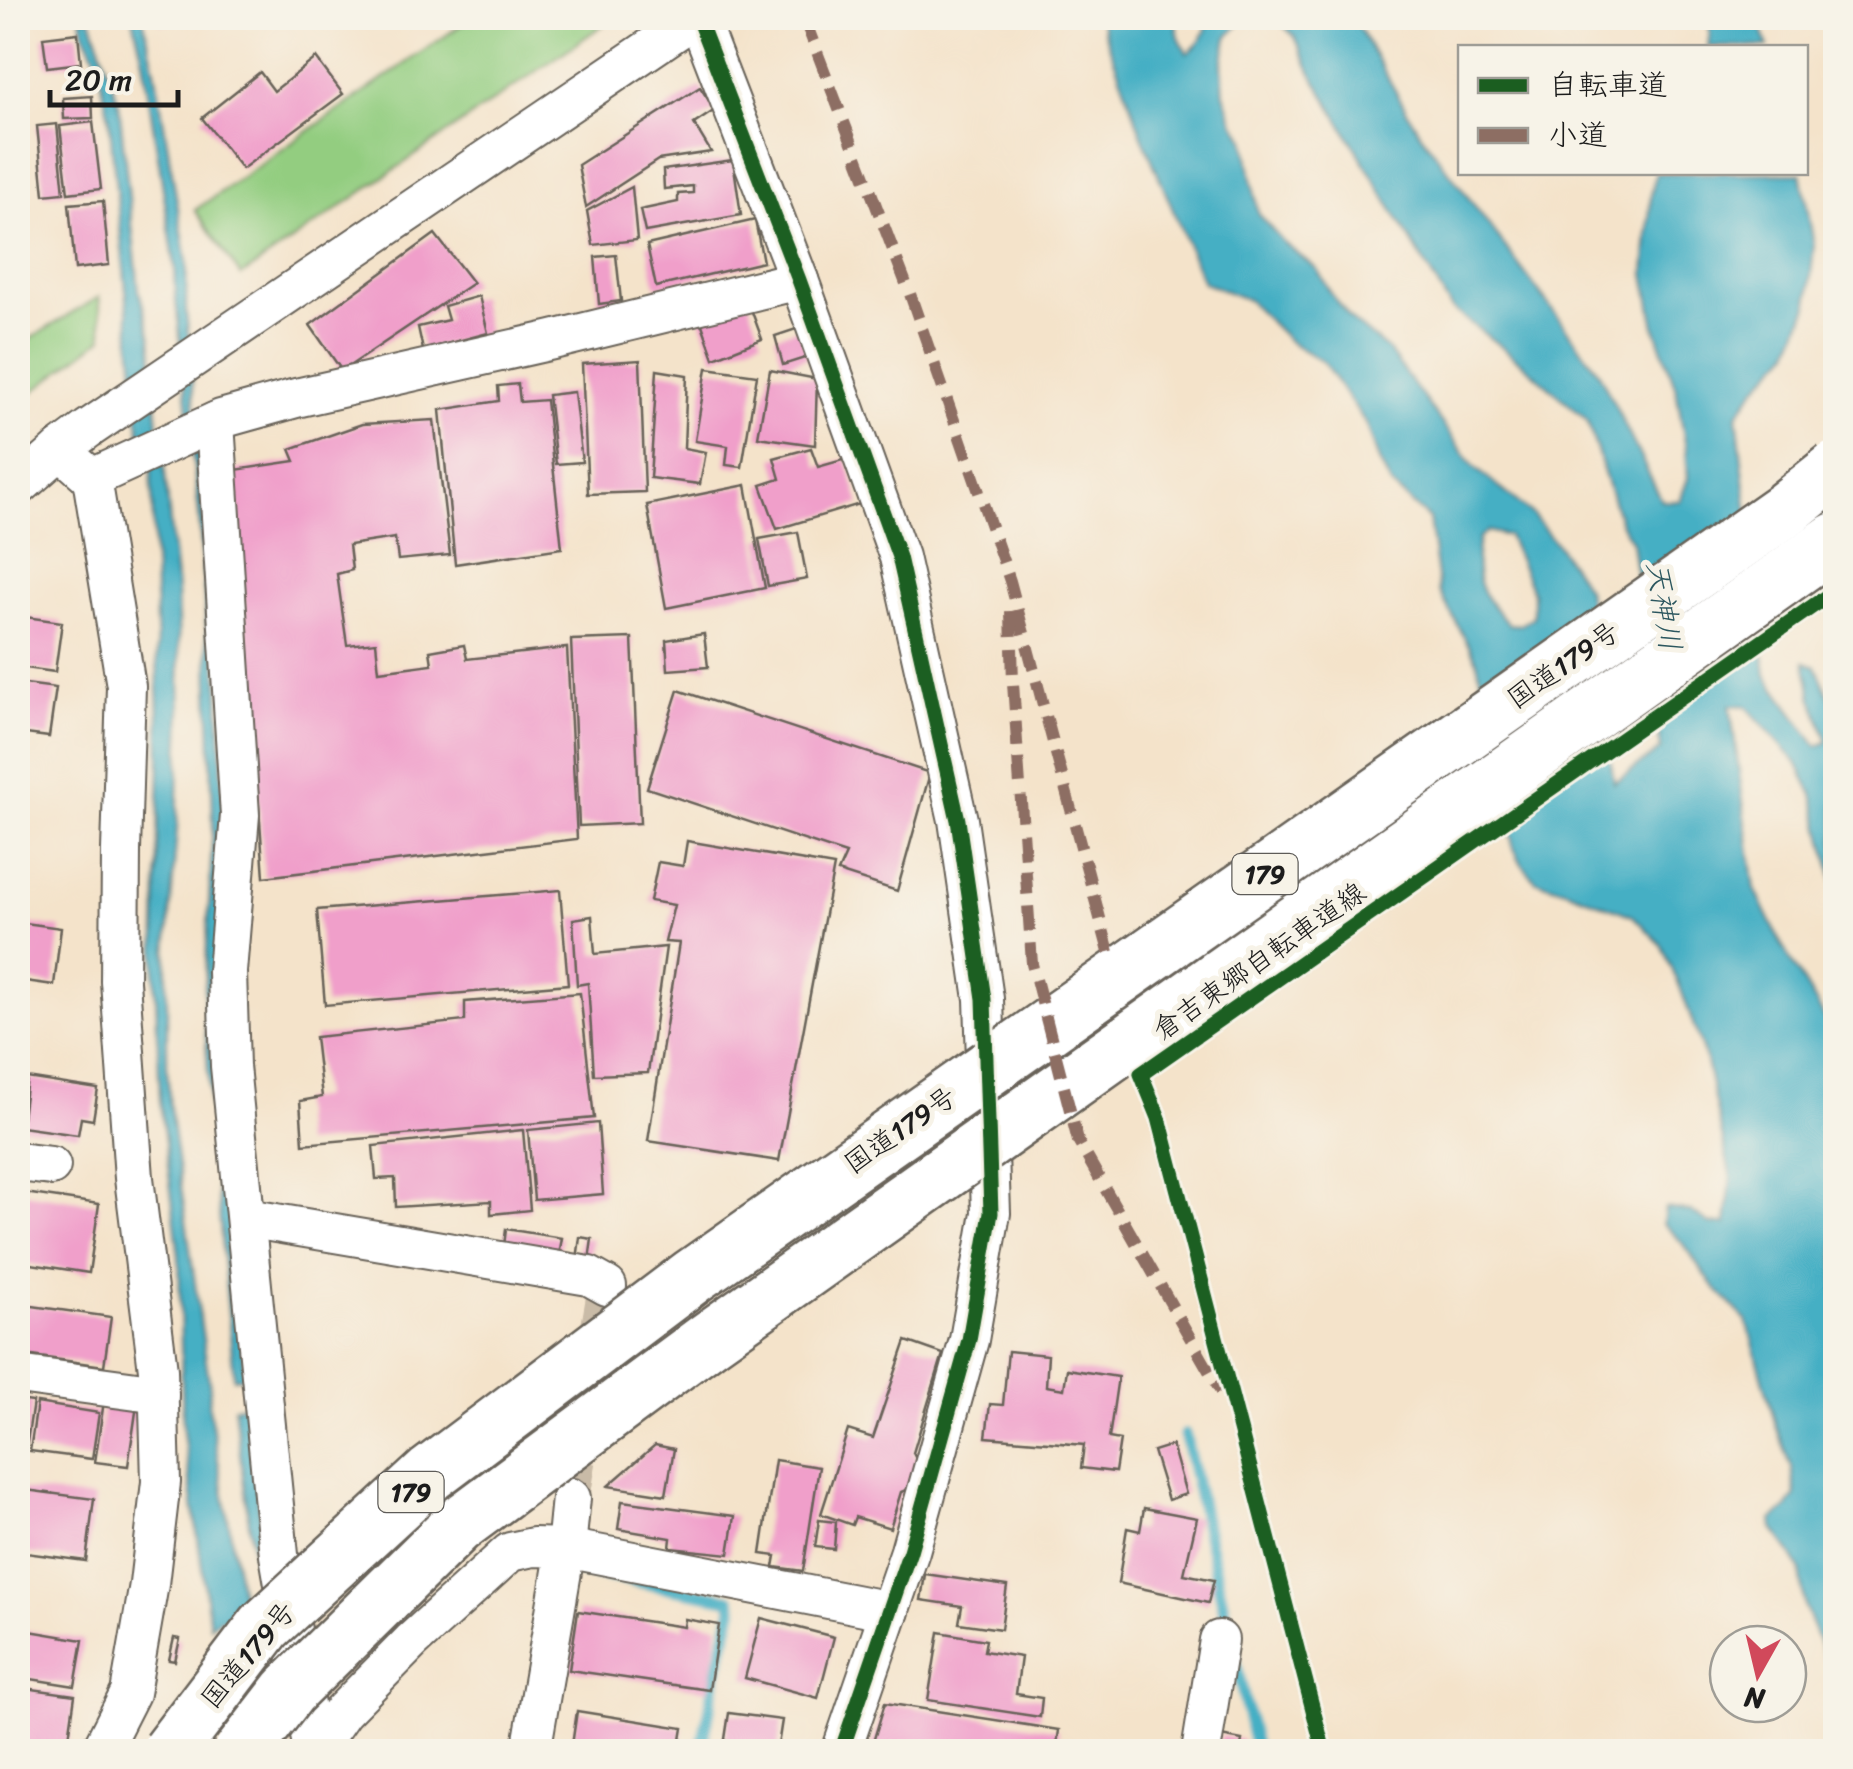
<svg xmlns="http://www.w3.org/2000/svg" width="1853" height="1769" font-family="Sriracha,'Klee One',sans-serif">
<rect width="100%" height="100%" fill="#f7f3e8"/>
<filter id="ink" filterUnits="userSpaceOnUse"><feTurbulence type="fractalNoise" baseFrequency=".01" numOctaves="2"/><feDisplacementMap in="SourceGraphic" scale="20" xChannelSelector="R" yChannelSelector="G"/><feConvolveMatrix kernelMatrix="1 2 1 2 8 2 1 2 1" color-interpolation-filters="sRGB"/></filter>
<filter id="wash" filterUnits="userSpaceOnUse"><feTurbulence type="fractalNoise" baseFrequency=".0048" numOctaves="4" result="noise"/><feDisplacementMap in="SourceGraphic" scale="40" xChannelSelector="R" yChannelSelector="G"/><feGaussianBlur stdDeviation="2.25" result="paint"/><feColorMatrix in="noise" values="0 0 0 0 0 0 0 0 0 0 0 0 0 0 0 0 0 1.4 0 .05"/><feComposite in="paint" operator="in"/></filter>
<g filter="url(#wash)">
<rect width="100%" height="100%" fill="#f4e3ca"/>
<g fill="#93cd80" stroke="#58744e" stroke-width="2.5">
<polygon points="471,18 613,18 241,276 195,210"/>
<polygon points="99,297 103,338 18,403 18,346"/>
</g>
<g fill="#45afc4" stroke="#306670" stroke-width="2.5" fill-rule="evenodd">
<polygon points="81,18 91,18 119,104 139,290 151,336 158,428 163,455 177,590 181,709 177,830 167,952 167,1065 170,1108 210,1388 209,1407 242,1600 210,1626 183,1432 179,1256 160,1101 155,973 160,755 151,461 140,433 109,117 96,58 84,32"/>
<polygon points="133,18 143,18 155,70 187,261 186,309 219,688 244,1377 234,1378 212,1136 204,1005 213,823 208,655 199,514 176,301 175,267 143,60"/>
<path d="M 1099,18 L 1175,18 L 1179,37 L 1187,53 C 1201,44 1206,34 1208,18 L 1254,18 L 1241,22 L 1227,38 L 1222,65 L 1224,94 L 1234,122 L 1245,138 L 1258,214 L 1284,243 L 1317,269 L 1330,292 L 1351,320 L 1388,350 L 1475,468 L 1531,513 L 1558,546 L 1587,589 L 1614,783 L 1661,749 L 1632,542 L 1620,523 L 1587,420 L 1522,363 L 1451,308 L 1314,78 L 1295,37 L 1276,18 L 1353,18 L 1418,130 L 1598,371 L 1662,501 L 1680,501 L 1688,478 L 1686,448 L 1676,389 L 1655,327 L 1645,274 L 1651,195 L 1656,173 L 1801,173 L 1814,245 L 1808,306 L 1790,351 L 1756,388 L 1737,415 L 1766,675 L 1817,746 L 1828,742 L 1812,696 L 1805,662 L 1816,666 L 1835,709 L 1835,887 L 1813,795 L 1797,763 L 1746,706 L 1730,705 L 1755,889 L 1783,947 L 1835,1035 L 1835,1683 L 1805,1608 L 1800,1570 L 1788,1549 L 1773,1529 L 1772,1520 L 1787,1508 L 1796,1495 L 1792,1468 L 1776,1426 L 1747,1321 L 1714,1287 L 1680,1240 L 1663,1224 L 1665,1208 L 1692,1212 L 1710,1224 L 1726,1224 L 1731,1178 L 1705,1057 L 1680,987 L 1661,944 L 1633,916 L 1566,890 L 1536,881 L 1522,864 L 1513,846 L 1477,661 L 1439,591 L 1429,519 L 1391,485 L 1379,461 L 1367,425 L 1323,362 L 1290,342 L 1248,300 L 1203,282 L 1144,141 ZM 1488,531 L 1508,536 L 1533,593 L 1533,617 L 1520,625 L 1509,624 C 1479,592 1472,582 1479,538 Z"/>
<polygon points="1704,18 1758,18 1768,47 1708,47 1710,30"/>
<polygon points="245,1405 267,1570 256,1578 234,1407"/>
</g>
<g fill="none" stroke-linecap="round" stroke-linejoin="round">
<g stroke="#45afc4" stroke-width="12">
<polyline points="1185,1435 1256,1752"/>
<polyline points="581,1571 730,1599 733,1609 717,1671 701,1752"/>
<polyline points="224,1599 232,1643"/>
</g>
</g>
<g id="blocks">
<g fill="#f09fca">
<polygon points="159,18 201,18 201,20 160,24"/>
<polygon points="78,33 81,63 47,67 43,37"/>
<polygon points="316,58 343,94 242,169 202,118 260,72 274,91"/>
<polygon points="700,87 715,110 694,124 711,152 658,160 586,207 578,165"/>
<polygon points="92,96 93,118 64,119 63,98"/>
<polygon points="93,122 101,189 68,193 60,126"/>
<polygon points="57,124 64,193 44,195 37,126"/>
<polygon points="733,160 741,215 645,232 640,210 678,202 678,194 693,193 693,186 664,189 663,170"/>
<polygon points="632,187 637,240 593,245 587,211"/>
<polygon points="103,201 109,265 75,269 69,204"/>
<polygon points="755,220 763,262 656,287 647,245"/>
<polygon points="435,234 473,283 342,371 310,325"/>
<polygon points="616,255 621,301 599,304 595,257"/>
<polygon points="479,296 488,333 423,350 418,327 448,320 444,306"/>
<polygon points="748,301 762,339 714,358 700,319"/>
<polygon points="799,328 808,357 783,365 775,336"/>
<polygon points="640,360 645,492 588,494 582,364"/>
<polygon points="707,368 757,375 742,467 726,465 728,446 695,441"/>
<polygon points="657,370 687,375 684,448 706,452 700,484 650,478"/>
<polygon points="770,370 817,379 815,445 758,437"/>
<polygon points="518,384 520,402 546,400 562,548 455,564 440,410 499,401 498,386"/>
<polygon points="574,392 582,462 556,464 548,395"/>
<polygon points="434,420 450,555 398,560 395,538 349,545 352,570 337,574 347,645 376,642 379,671 432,664 430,651 464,645 467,659 567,648 577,839 264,877 235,470 295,461 290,449 362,424"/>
<polygon points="811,448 818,467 846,459 860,504 777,529 761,485 780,479 774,458"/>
<polygon points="746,485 765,588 666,608 647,505"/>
<polygon points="798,532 807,579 768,586 759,539"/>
<polygon points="18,616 62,622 55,672 18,667"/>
<polygon points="704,634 708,667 668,670 666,640"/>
<polygon points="632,638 640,823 579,826 571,640"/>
<polygon points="18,683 56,688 49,737 18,733"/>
<polygon points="678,690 930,773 897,891 838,872 846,854 647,788"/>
<polygon points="687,841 834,866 779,1161 648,1141 679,943 665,942 674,905 650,901 658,862 683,866"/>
<polygon points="560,890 568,984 325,1005 317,910"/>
<polygon points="592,916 595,954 666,947 648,1073 594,1075 588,983 577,985 573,919"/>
<polygon points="18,922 61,928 54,985 18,980"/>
<polygon points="580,993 594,1118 303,1144 300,1101 322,1097 315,1037 465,1021 465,1002"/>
<polygon points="27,1078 98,1089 93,1120 81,1118 78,1135 21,1127"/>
<polygon points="598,1123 603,1194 534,1200 528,1130"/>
<polygon points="523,1130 530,1210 491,1214 491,1201 396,1207 395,1178 376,1179 373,1146"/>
<polygon points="18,1192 99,1204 89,1273 18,1262"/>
<polygon points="506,1229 562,1238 559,1255 504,1246"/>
<polygon points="580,1237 592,1239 589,1261 577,1260"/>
<polygon points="18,1304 111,1317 104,1366 18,1354"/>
<polygon points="906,1341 943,1354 913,1453 919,1465 911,1488 901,1492 890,1528 855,1517 852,1525 821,1514 848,1430 873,1438"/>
<polygon points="1008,1351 1048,1355 1046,1386 1064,1389 1067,1369 1118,1377 1109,1438 1120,1440 1115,1472 1081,1468 1084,1445 986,1437 990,1404 1003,1405"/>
<polygon points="18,1400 33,1402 26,1449 18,1448"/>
<polygon points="104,1401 137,1405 128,1466 95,1462"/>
<polygon points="37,1403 99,1413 92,1459 30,1451"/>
<polygon points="655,1445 674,1449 666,1495 608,1486"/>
<polygon points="1172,1445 1186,1494 1168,1500 1153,1451"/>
<polygon points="775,1460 819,1467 803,1571 774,1567 776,1556 761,1554"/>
<polygon points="18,1489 94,1499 86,1561 18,1552"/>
<polygon points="622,1501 735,1516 729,1554 670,1548 671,1538 618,1529"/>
<polygon points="1144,1508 1197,1518 1184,1574 1214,1580 1208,1603 1118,1583 1127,1528 1140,1531"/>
<polygon points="819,1520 836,1522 834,1549 815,1547"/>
<polygon points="925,1574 1007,1586 1001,1629 959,1623 962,1606 921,1600"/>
<polygon points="578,1611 684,1627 685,1619 719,1625 709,1690 569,1670"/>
<polygon points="761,1618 834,1637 818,1698 745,1678"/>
<polygon points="18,1629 83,1640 75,1686 18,1677"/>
<polygon points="939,1632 986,1640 984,1651 1021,1657 1016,1694 1042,1698 1040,1717 928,1700"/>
<polygon points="174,1638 180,1639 175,1661 169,1660"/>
<polygon points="18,1687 75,1695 67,1752 18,1752"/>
<polygon points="885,1703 1059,1730 1056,1752 870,1752"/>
<polygon points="577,1711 683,1728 679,1752 571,1752"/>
<polygon points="729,1713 782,1720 777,1752 723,1752"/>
<polygon points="1221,1736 1242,1740 1240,1752 1218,1752"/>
</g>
</g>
</g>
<g filter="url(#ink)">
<use href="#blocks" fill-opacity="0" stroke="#686259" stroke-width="2.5"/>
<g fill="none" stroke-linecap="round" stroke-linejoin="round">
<polyline stroke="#c9bba7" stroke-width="38" stroke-dasharray="38 19" stroke-linecap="butt" points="571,1498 607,1286"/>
<defs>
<g id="minor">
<polyline points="698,18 799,280 899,557 958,820 984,999 991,1213 969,1340 910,1551 841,1752"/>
<polyline points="215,422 240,815 227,972 230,1066 279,1555 313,1752"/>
<polyline points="60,450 88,429 695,18"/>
<polyline points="92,478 126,686 121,851 120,981 134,1178 158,1370 161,1482 149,1584 130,1693 100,1752"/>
<polyline points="18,487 60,450 92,478 221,419 296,398 553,340 799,280"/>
<polyline points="18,1162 51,1166"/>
<polyline points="246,1218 589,1276 607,1286"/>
<polyline points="18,1375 159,1394"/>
<polyline points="314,1752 342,1712 412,1641 510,1552 533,1547 566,1548 890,1611"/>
<polyline points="531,1752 566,1548 571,1498"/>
<polyline points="1201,1752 1219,1640"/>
</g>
</defs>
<use href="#minor" stroke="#686259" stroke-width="42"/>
<use href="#minor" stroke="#fff" stroke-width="38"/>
<defs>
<g id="trunk-bridge">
<polyline points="169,1752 265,1626 430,1474 693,1276 1787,508 1836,469"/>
<polyline points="242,1752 289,1691 457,1526 709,1339 1836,540"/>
</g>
</defs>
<use href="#trunk-bridge" stroke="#686259" stroke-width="60" stroke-linecap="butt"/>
<use href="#trunk-bridge" stroke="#fff" stroke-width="55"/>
<g stroke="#8d6e63" stroke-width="12" stroke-dasharray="25 12" stroke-linecap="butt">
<polyline points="804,18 910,294 1010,581 1109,952"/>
<polyline points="1011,611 1013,683 1032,964 1078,1141 1221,1392"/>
</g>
<defs>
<g id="cycleway">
<polyline points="698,18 799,280 899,557 958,820 984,999 991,1213 969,1340 910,1551 841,1752"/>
<polyline points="1324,1752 1159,1118 1141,1074 1836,590"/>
</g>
</defs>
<use href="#cycleway" stroke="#f7f3e8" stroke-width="21"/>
<use href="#cycleway" stroke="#1b5e20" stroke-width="15"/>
</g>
</g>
<g text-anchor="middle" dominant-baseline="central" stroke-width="10" stroke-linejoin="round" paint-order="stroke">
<g fill="#f7f3e8" stroke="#5e5c59" stroke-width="2.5">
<rect x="1232.5" y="854" width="65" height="40" rx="8"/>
<rect x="378.5" y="1472" width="65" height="40" rx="8"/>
</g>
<g font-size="25" font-weight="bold" fill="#1c1c1c">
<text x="1265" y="874">179</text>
<text x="411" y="1492">179</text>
</g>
<g font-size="28" fill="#1c1c1c" stroke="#f7f3e8">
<text transform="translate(1563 665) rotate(-35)">国道179号</text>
<text transform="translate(1259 961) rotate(-35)">倉吉東郷自転車道線</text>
<text transform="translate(900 1130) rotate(-35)">国道179号</text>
<text transform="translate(248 1655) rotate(-50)">国道179号</text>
</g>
<g font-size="30" font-style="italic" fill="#2c575f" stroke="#f7f3e8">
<text transform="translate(1664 606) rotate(81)">天神川</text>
</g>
</g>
<rect width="1853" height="1769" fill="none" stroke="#f7f3e8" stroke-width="60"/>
<rect x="1458" y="45" width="350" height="130" fill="#f7f3e8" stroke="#9f9d96" stroke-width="2.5"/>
<rect x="1478" y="78" width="50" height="15" fill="#1b5e20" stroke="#9f9d96" stroke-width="2.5"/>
<text x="1548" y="95" font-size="30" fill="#1c1c1c">自転車道</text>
<rect x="1478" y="128" width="50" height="15" fill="#8d6e63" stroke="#9f9d96" stroke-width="2.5"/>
<text x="1548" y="145" font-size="30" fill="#1c1c1c">小道</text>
<g transform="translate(1758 1674) rotate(188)"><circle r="48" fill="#f7f3e8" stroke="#9f9d96" stroke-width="2.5"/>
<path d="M0-8L18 38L0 25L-18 38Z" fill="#d1495b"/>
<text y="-15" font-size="28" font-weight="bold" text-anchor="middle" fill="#1c1c1c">N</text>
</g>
<path d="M50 90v15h128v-15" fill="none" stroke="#1c1c1c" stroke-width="5"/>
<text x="65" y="90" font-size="30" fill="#1c1c1c" stroke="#f7f3e8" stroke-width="8" paint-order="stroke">20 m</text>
</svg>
